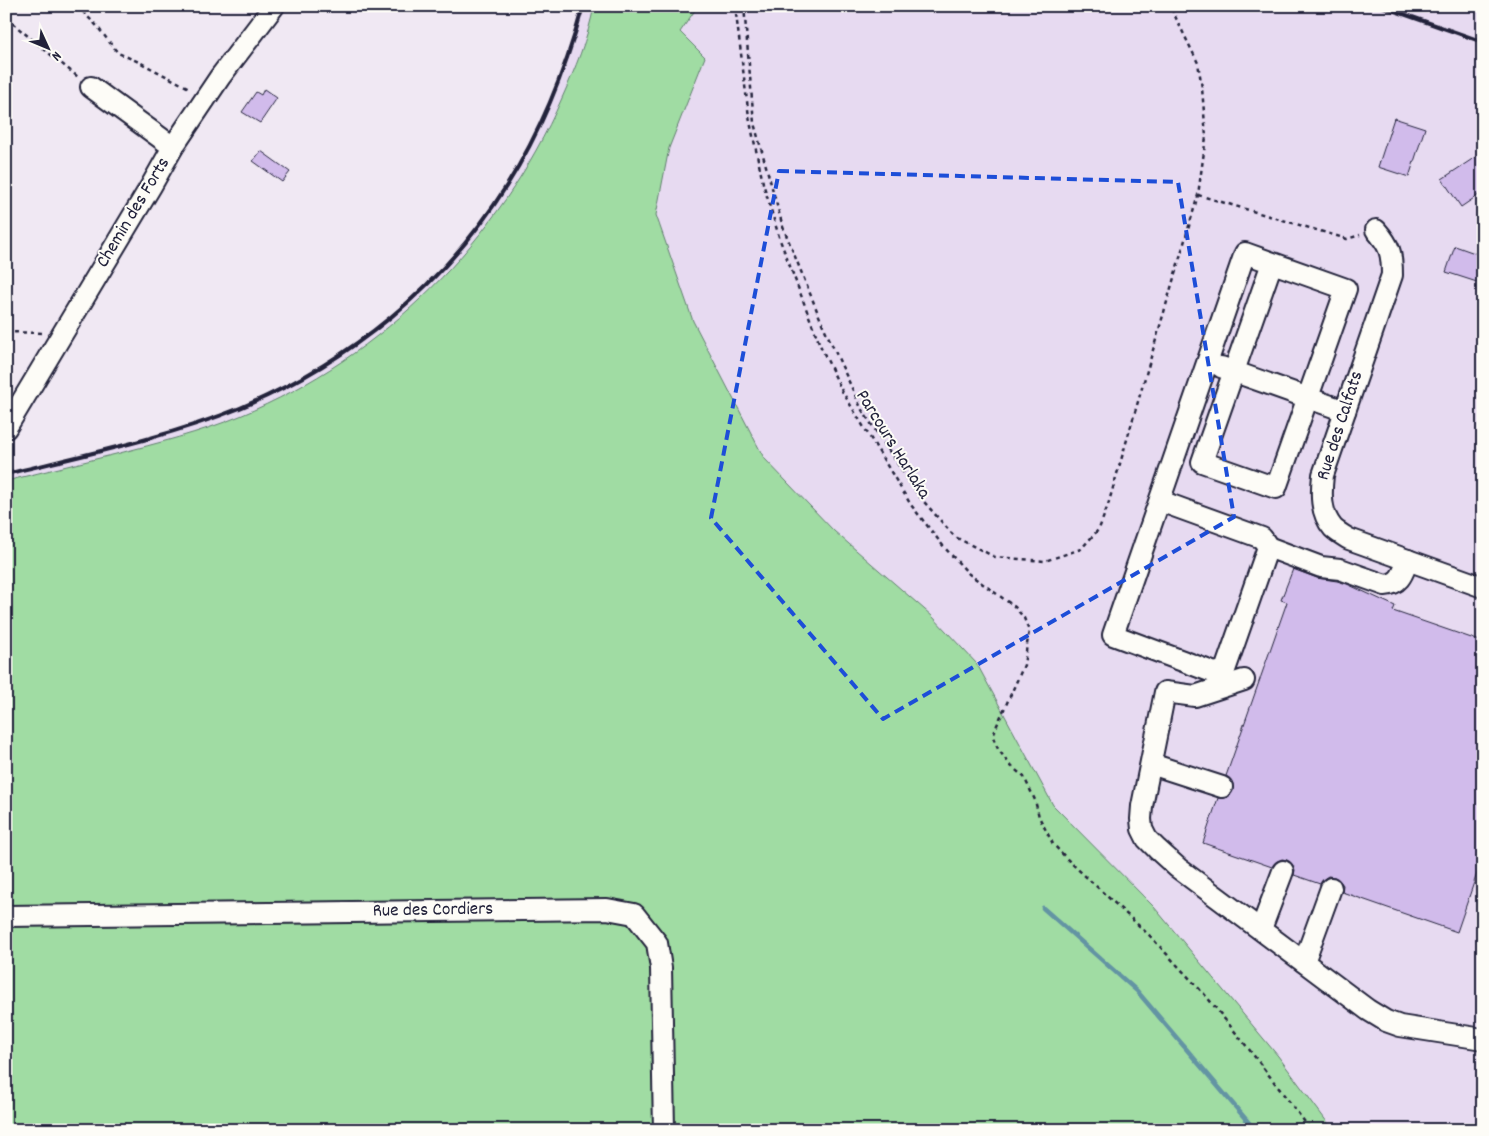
<svg xmlns="http://www.w3.org/2000/svg" width="1489" height="1136" font-family="Dekko,sans-serif">
<rect width="100%" height="100%" fill="#f0e8f3"/>
<filter id="ink" filterUnits="userSpaceOnUse"><feTurbulence type="fractalNoise" baseFrequency=".02" numOctaves="2"/><feDisplacementMap in="SourceGraphic" scale="10" xChannelSelector="R" yChannelSelector="G"/><feConvolveMatrix kernelMatrix="1 2 1 2 8 2 1 2 1" color-interpolation-filters="sRGB"/></filter>
<g filter="url(#ink)">
<polygon fill="#e7daf1" points="583,6 1483,6 1483,1130 6,1130 6,474 80,456 183,429 240,408 286,387 326,364 364,338 422,290 452,258 479,225 507,186 533,140 553,95 572,46"/>
<path fill="#a0dca3" stroke="#617f6f" d="M 594,6 L 698,6 L 680,32 L 705,57 L 669,148 L 656,215 L 693,321 L 764,458 L 834,531 L 932,616 L 977,664 L 1053,805 L 1154,907 L 1278,1056 L 1333,1130 L 6,1130 L 6,481 C 43,472 79,463 116,454 C 158,443 199,433 240,416 C 383,357 500,240 562,98 C 575,69 588,38 594,6 Z"/>
<g fill="none" stroke-linecap="round" stroke-linejoin="round">
<g stroke="#6394a3" stroke-width="4.5">
<polyline points="1043,908 1137,991 1255,1130"/>
<polyline points="1190,1130 1254,1128"/>
</g>
</g>
<g fill="#d1bbeb" stroke="#22223b">
<polygon points="264,89 277,98 260,123 242,112 256,92 261,95"/>
<polygon points="1394,118 1425,128 1409,177 1378,167"/>
<polygon points="261,151 290,172 282,182 253,161"/>
<polygon points="1483,152 1483,192 1461,207 1442,179"/>
<polygon points="1455,246 1483,256 1483,284 1446,272"/>
<polygon points="1293,569 1317,578 1337,581 1347,584 1395,606 1393,611 1483,642 1483,856 1457,932 1342,892 1343,885 1340,881 1335,877 1328,876 1324,879 1320,884 1294,875 1295,870 1292,864 1287,860 1282,859 1276,862 1272,867 1203,843 1218,798 1225,798 1230,795 1233,791 1233,784 1230,779 1226,776 1287,602 1281,600"/>
</g>
<g fill="none" stroke-linecap="round" stroke-linejoin="round">
<defs>
<g id="minor">
<polyline points="91,87 173,147"/>
<path d="M 1376,230 C 1390,246 1392,253 1392,275 L 1323,475 C 1321,493 1320,513 1333,528 C 1337,532 1344,536 1349,539 L 1483,587"/>
<path d="M 1272,263 L 1202,462 L 1276,488 L 1346,289 L 1245,253 L 1113,635 L 1215,673 L 1225,670 L 1268,547 L 1321,567 L 1340,569 L 1385,585 C 1401,584 1403,572 1408,560"/>
<polyline points="1221,367 1345,411"/>
<polyline points="6,428 151,186 173,147 220,77 274,6"/>
<polyline points="1160,501 1262,538 1268,547"/>
<polyline points="1244,680 1195,696 1165,692 1142,806 1141,819 1142,829 1147,839 1157,849 1178,868 1368,1010 1386,1021 1400,1026 1483,1039"/>
<polyline points="1151,764 1222,787"/>
<polyline points="6,916 607,909 634,914 657,943 661,968 664,1130"/>
<polyline points="1261,929 1283,871"/>
<polyline points="1304,962 1331,888"/>
</g>
</defs>
<use href="#minor" stroke="#22223b" stroke-width="24"/>
<g stroke="#22223b" stroke-width="2.5" stroke-dasharray="4 4" stroke-linecap="butt">
<polyline points="77,6 96,25 118,53 139,62 191,89"/>
<polyline points="735,6 749,117 763,183 780,240 820,345 842,391 911,505 944,547 969,574 1015,607 1024,618 1029,631 1024,665 997,725 993,737 998,749 1011,766 1024,777 1035,800 1039,817 1053,844 1070,862 1149,935 1206,996 1248,1048 1311,1130"/>
<polyline points="744,6 754,123 783,227 822,323 862,410 919,496 955,537 995,557 1045,561 1081,549 1099,529 1108,505 1198,195 1206,137 1202,88 1198,63 1170,6"/>
<polyline points="6,18 78,77"/>
<polyline points="1198,195 1347,239 1360,235"/>
<polyline points="6,332 44,333"/>
</g>
<use href="#minor" stroke="#fdfcf7" stroke-width="20"/>
<g stroke="#22223b" stroke-width="4">
<polyline points="1381,6 1483,42"/>
<path d="M 6,474 C 83,455 166,438 240,408 C 348,363 445,285 507,185 C 542,130 566,68 583,6"/>
</g>
</g>
</g>
<path fill="none" stroke="#1d4ed8" stroke-width="4" stroke-dasharray="10 6" stroke-linejoin="round" d="M 779,171 L 1178,182 L 1234,517 L 883,719 L 711,518 Z"/>
<g text-anchor="middle" dominant-baseline="central" stroke-width="4" stroke-linejoin="round" paint-order="stroke">
<g font-size="19" fill="#22223b" stroke="#fdfcf7">
<text transform="translate(134 213) rotate(-59)">Chemin des Forts</text>
<text transform="translate(1341 426) rotate(-72)">Rue des Calfats</text>
<text transform="translate(892 445) rotate(58)">Parcours Harlaka</text>
<text transform="translate(433 911) rotate(-1)">Rue des Cordiers</text>
</g>
</g>
<rect width="1489" height="1136" fill="none" stroke="#fdfcf7" stroke-width="25"/>
<rect x="12" y="12" width="1464" height="1111" fill="none" stroke="#22223b" stroke-width="2" filter="url(#ink)"/>
<g transform="translate(48 48) rotate(134)" stroke="#fdfcf7" stroke-width="4" paint-order="stroke">
<path d="M0-4L9 19L0 12L-9 19Z" fill="#22223b"/>
<text y="-8" font-size="14" font-weight="bold" text-anchor="middle" fill="#22223b">N</text>
</g>
</svg>
